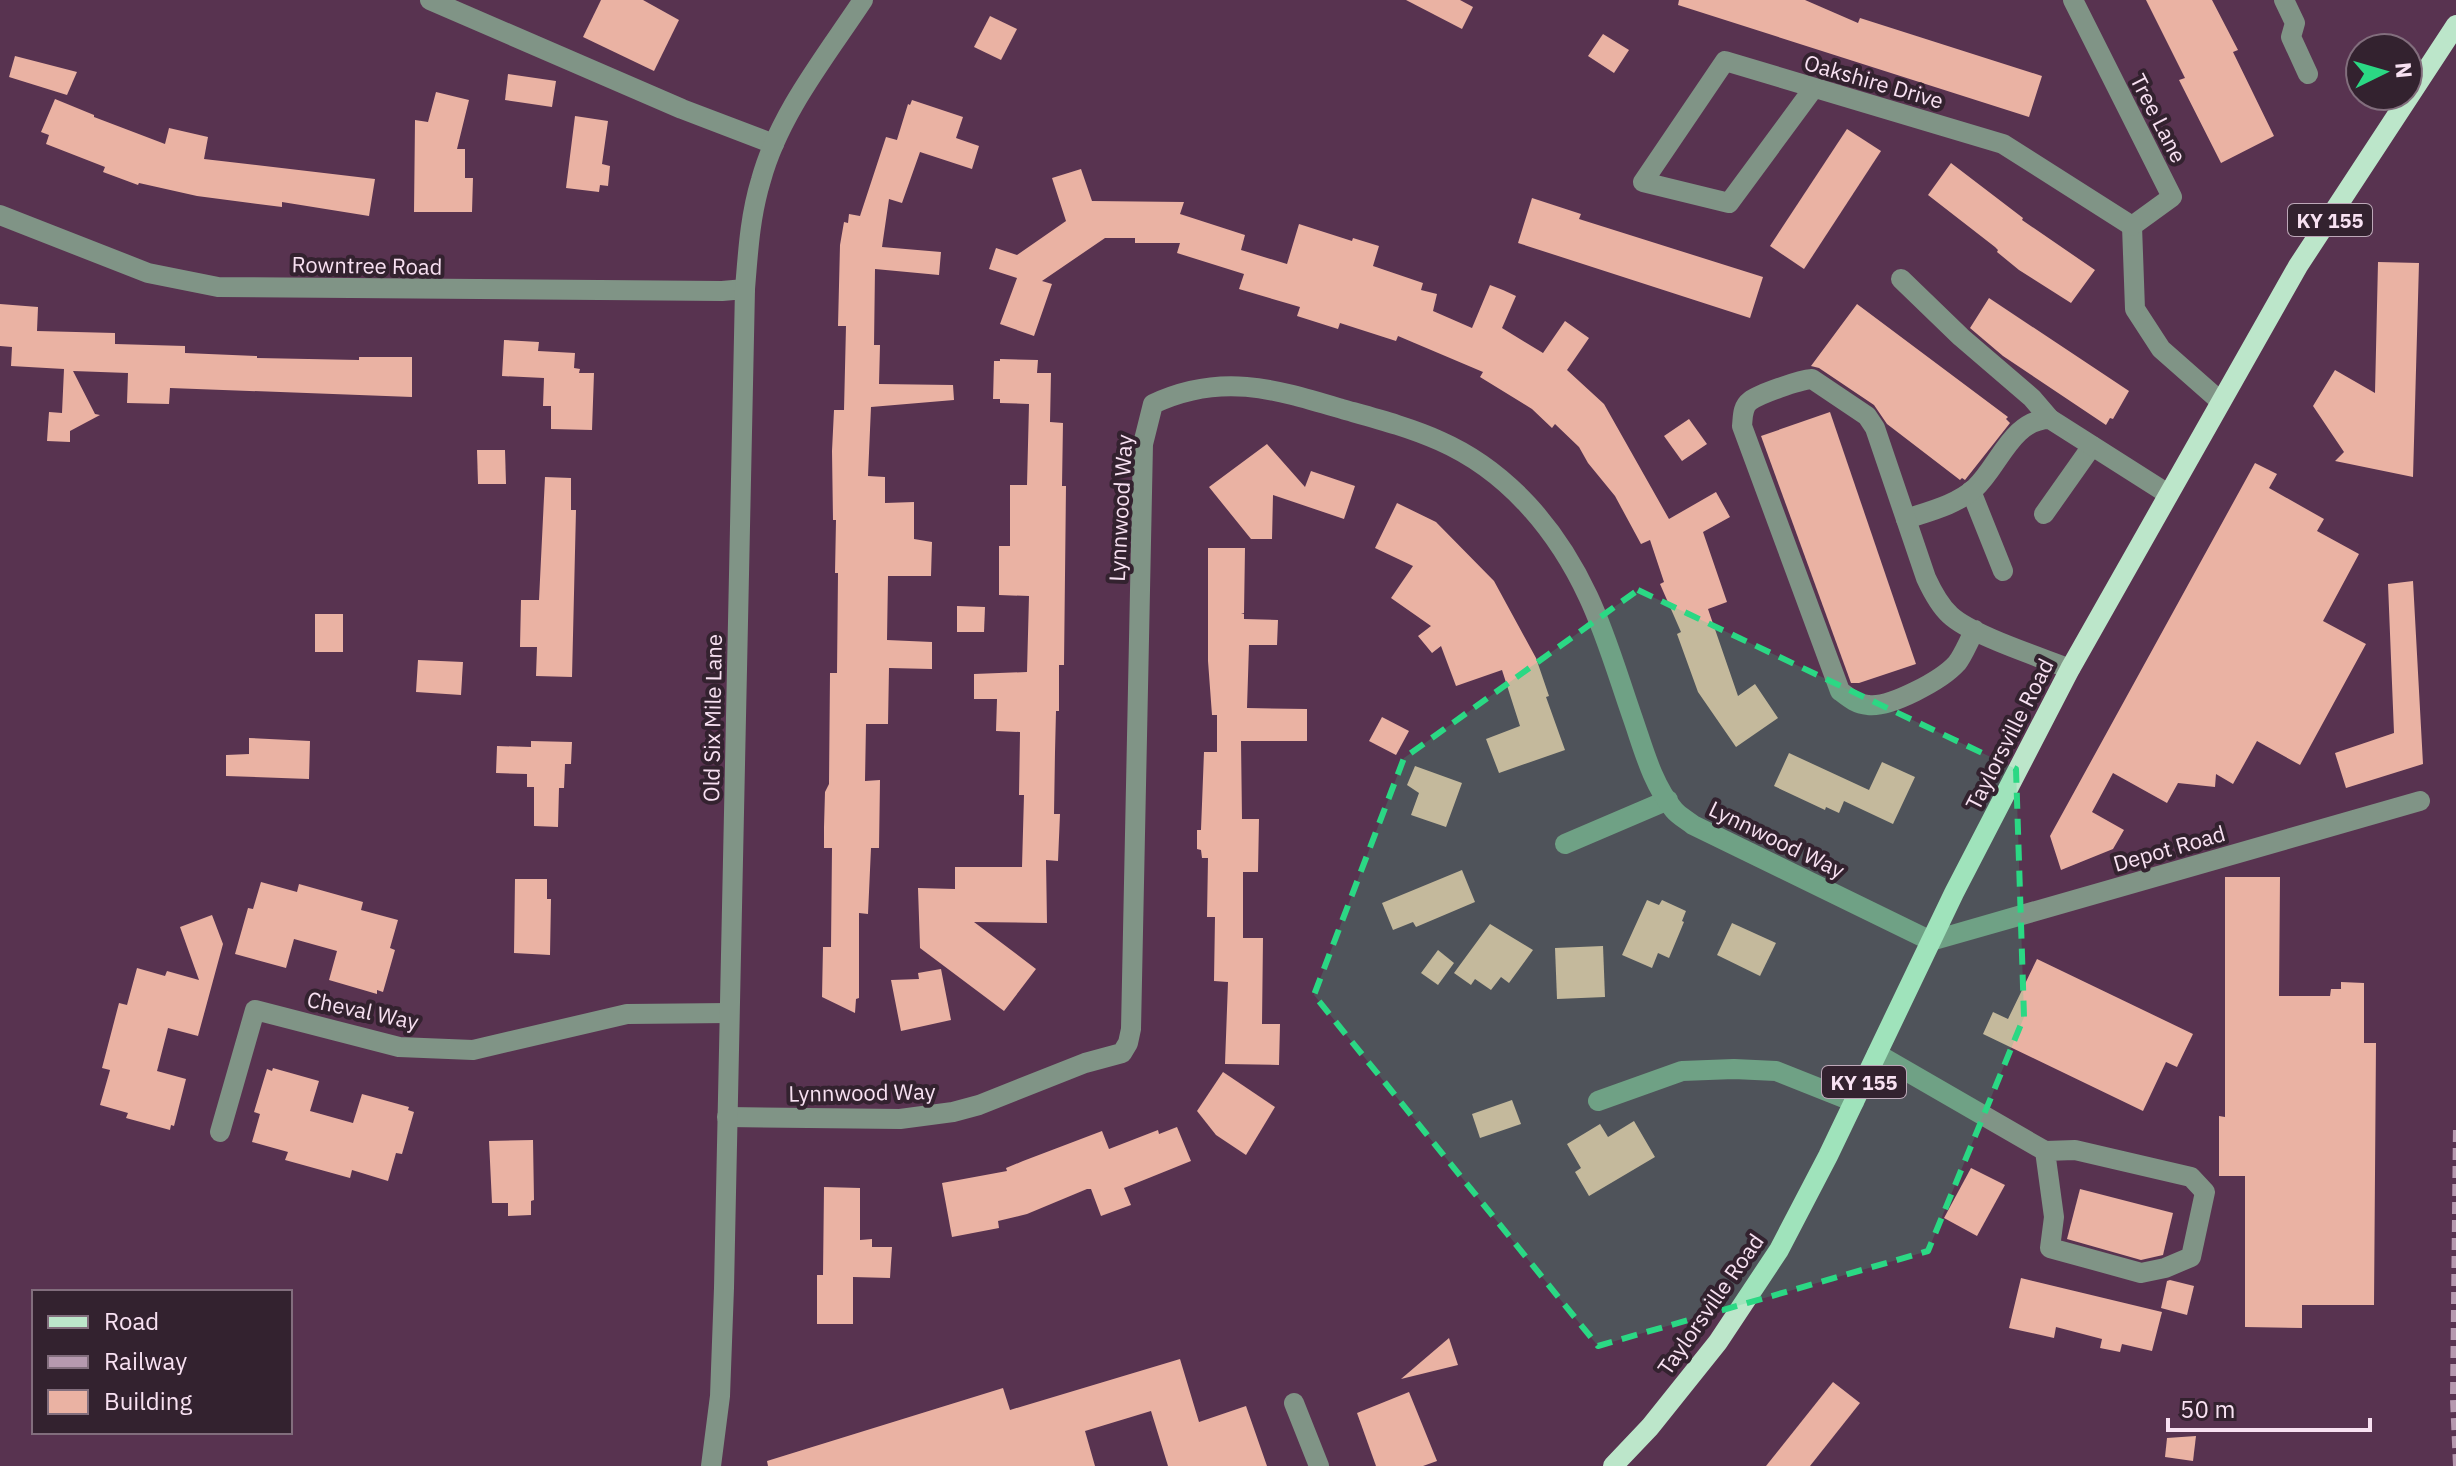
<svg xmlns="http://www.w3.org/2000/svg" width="2456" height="1466" font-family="'IBM Plex Sans',sans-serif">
<rect width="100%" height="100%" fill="#583350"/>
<g fill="#eab2a3">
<polygon points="601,0 643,0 679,20 654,71 583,37"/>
<polygon points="1406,0 1460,0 1473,7 1462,29"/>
<polygon points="1679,0 1805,0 1858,23 1860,18 2042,76 2029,117 1678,5"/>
<polygon points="2146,0 2212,0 2238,50 2233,52 2274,136 2221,163 2179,80 2185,78"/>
<polygon points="990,16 1017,29 1001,60 974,47"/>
<polygon points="1603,34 1629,50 1614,73 1588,56"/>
<polygon points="15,56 77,72 67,95 9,77"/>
<polygon points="508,74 556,81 552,107 505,100"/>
<polygon points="436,92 469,100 457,149 465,149 465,178 473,178 472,212 414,212 415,120 428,122"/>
<polygon points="55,99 94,115 94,117 165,144 169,128 208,137 204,159 375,179 369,216 282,202 282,207 197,196 139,183 138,185 103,172 105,167 46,144 49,135 41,132"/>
<polygon points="912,100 963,117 956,138 979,146 972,169 920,152 902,203 889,199 882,247 941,252 939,275 875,269 874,345 880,345 879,384 953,385 954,400 871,407 868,476 885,477 885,503 914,502 914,539 932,542 931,576 888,576 887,640 932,642 932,669 889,668 888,724 866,724 865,781 880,780 879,848 871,848 868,914 859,913 859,998 856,999 855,1013 822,997 823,947 831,947 832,848 824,848 824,827 825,792 829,784 830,673 837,673 838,573 835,573 836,520 833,520 832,451 834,410 844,410 846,326 838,326 840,245 844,222 848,223 849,214 860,216 886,137 897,140 896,143 908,104 910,105"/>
<polygon points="575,116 608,121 602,164 610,166 608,186 600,185 599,192 566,188"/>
<polygon points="1847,129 1881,151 1804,269 1770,246"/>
<polygon points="1951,163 2023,218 2022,220 2095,270 2071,303 2019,270 1997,252 1998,250 1995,247 1928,195"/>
<polygon points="1081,169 1092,201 1184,202 1180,214 1245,235 1241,250 1287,264 1299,224 1352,241 1353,238 1379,246 1373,266 1423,283 1421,290 1437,294 1433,311 1472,328 1490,285 1503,290 1516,296 1502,328 1543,353 1565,321 1589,338 1567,370 1604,404 1669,519 1716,492 1730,517 1703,532 1727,602 1708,609 1738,696 1755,684 1778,718 1736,747 1698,692 1677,634 1681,632 1660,584 1664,582 1650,540 1641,544 1615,496 1588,463 1579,447 1555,424 1552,428 1532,409 1480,377 1483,372 1398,336 1396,341 1340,323 1338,329 1297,316 1300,307 1239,289 1244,274 1177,253 1180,243 1135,243 1135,238 1105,238 1042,281 1052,284 1034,336 1000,324 1017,278 989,269 996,248 1017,255 1066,221 1052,178"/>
<polygon points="1532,198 1581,214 1579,219 1763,277 1750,318 1518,243"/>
<polygon points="2378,262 2419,263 2413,477 2335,461 2344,452 2313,406 2335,370 2375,393"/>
<polygon points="1989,298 2129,391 2113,419 2110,418 2106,425 2003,356 1970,328"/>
<polygon points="0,304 38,307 37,331 115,333 115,344 185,346 185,353 257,356 257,358 359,360 359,357 412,357 412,397 170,388 169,404 127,403 128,373 73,371 95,414 100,415 70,431 70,442 47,441 49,412 62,413 64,369 11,366 12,347 0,346"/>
<polygon points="1857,304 2008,417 2006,419 2010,423 1965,480 1962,478 1960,480 1887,424 1874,405 1819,368 1811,366"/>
<polygon points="504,340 539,342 538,351 575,353 574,368 580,369 579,373 594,373 592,430 551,429 551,406 543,406 544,378 502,376"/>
<polygon points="1000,359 1038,360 1037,373 1051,373 1050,422 1063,423 1062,486 1066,486 1064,665 1059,665 1059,711 1056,711 1055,752 1054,814 1060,814 1058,861 1046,860 1047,923 974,922 1036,969 1004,1011 920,948 918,888 955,889 955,867 1022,867 1024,795 1019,795 1020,732 996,731 997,699 974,699 974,674 1027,672 1029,596 999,595 999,546 1010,546 1010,485 1027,485 1029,404 1000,403 1000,399 993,399 994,361 1000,361"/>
<polygon points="1830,412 1916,664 1859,683 1851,683 1761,436"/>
<polygon points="1689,419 1707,444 1682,461 1664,436"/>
<polygon points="1267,444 1305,487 1311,471 1355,486 1344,519 1273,495 1272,539 1251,539 1209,487"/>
<polygon points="477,450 505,450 506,484 478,484"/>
<polygon points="2255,463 2277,474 2269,488 2324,519 2317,531 2359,554 2323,621 2366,644 2300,765 2257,741 2233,784 2216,774 2215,787 2178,783 2167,803 2113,773 2092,812 2124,830 2113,849 2061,870 2050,836"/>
<polygon points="545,477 571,478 571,510 576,510 572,677 536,676 537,647 520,647 521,600 539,600"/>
<polygon points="1397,503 1436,522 1494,581 1536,658 1549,696 1546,697 1565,750 1499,773 1486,739 1520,726 1502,670 1456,686 1441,646 1432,653 1418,636 1431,626 1391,598 1413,566 1375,548"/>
<polygon points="1208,548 1245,548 1244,613 1241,614 1244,614 1244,619 1278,620 1277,645 1249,645 1247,708 1307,709 1307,741 1241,741 1242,819 1259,819 1258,872 1243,872 1243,938 1263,938 1262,1024 1280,1024 1279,1065 1225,1064 1228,982 1214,981 1215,917 1207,917 1208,858 1202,858 1201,850 1197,849 1197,830 1201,830 1204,752 1217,752 1217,715 1212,715 1208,661"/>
<polygon points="2413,581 2423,764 2346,788 2335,753 2394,733 2388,584"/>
<polygon points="957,606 985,607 984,632 957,632"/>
<rect x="315" y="614" width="28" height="38"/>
<polygon points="418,660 463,662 461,695 416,692"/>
<polygon points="1382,717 1409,731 1396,755 1369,741"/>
<polygon points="249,738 310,741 309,779 226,776 226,755 249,754"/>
<polygon points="531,741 572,742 571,764 565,764 564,788 559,788 558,827 534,826 534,787 527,787 527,774 496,773 497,746 531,747"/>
<polygon points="1789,753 1869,790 1882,762 1915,777 1893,824 1844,801 1839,813 1826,807 1825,810 1774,786"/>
<polygon points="1415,766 1462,783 1446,827 1411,815 1419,793 1407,785"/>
<polygon points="1462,870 1475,902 1416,927 1413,922 1393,930 1382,903"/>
<polygon points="2225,877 2280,877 2279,996 2330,996 2331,989 2341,989 2341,982 2364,983 2364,1043 2376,1043 2374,1305 2302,1305 2302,1328 2245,1327 2245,1176 2219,1176 2219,1116 2225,1117"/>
<polygon points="515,879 547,879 547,899 551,899 550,955 514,953"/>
<polygon points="261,882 297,892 299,884 363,902 361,910 398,920 390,948 395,950 383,992 377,990 377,994 329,980 337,951 294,939 286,968 235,954 248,908 253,909"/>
<polygon points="1647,900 1659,905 1662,900 1686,911 1682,921 1684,922 1669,958 1658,953 1652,968 1622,955"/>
<polygon points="212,915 223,944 198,1036 168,1028 157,1071 186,1079 174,1126 171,1125 170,1130 126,1118 128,1113 100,1105 110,1070 102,1068 119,1003 127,1005 137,968 165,976 167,971 199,980 180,927"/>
<polygon points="1732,923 1776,943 1760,976 1717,955"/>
<polygon points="1490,924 1533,950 1509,983 1501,977 1491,990 1475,979 1471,985 1454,973"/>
<polygon points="1603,946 1605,997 1557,999 1555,948"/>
<polygon points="1438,950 1454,963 1438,985 1421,973"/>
<polygon points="2037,959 2193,1034 2177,1067 2166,1062 2143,1111 1983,1034 1993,1012 2008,1019"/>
<polygon points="941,969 951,1020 901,1031 891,980 919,979 918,973"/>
<polygon points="273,1068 319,1081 310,1111 353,1123 362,1094 409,1107 408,1110 414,1112 402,1154 396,1153 388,1181 352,1170 350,1178 285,1160 288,1152 252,1142 260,1114 254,1112 267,1069 272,1071"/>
<polygon points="1223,1072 1275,1107 1246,1155 1216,1135 1197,1111"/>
<polygon points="1512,1100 1521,1124 1480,1138 1472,1114"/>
<polygon points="1634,1121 1655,1157 1589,1196 1575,1172 1581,1168 1567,1144 1600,1124 1608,1137"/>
<polygon points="1177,1127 1191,1161 1124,1188 1131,1205 1101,1216 1091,1189 1087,1189 1027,1214 998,1221 999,1228 952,1237 942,1183 1007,1171 1006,1168 1023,1161 1102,1131 1109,1149 1158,1130 1159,1134"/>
<polygon points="533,1140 534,1200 531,1201 531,1215 508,1216 508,1203 492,1203 489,1141"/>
<polygon points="1971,1168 2005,1185 1977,1236 1944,1218"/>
<polygon points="824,1187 860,1188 860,1240 872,1239 872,1247 892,1247 890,1278 853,1277 853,1324 817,1324 817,1275 823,1275"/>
<polygon points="2080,1189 2173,1213 2163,1255 2141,1260 2067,1239"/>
<polygon points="2021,1278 2162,1312 2152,1351 2122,1344 2120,1352 2100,1348 2102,1339 2056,1327 2054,1338 2009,1328"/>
<polygon points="2170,1280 2194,1286 2187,1315 2161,1308 2167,1281"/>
<polygon points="1449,1338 1458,1365 1401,1379"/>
<polygon points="1180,1359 1199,1422 1246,1406 1267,1466 1168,1466 1151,1411 1085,1431 1095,1466 768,1466 767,1461 1003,1388 1010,1410"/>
<polygon points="1833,1382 1860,1403 1810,1466 1766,1466"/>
<polygon points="1409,1392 1437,1461 1423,1466 1376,1466 1357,1413"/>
<polygon points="2196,1436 2193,1461 2165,1457 2167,1438"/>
</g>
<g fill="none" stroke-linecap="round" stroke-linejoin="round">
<g stroke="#809486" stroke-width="20">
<polyline points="430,0 682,109 774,144"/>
<polyline points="2073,0 2172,197 2132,226 2135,309 2161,349 2220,401"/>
<polyline points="2284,0 2295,23 2291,37 2308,74"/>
<polyline points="1813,89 1729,203 1643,182 1725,61 2003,144 2132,226"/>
<polyline points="0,215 148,273 218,287 722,291 745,289"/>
<polyline points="1901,279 1961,337 2032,398 2050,419"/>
<polyline points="1971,491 2003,571"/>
<polyline points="2044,514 2092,446"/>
<path d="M 1906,519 C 1930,511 1956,505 1975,488 C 1999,466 2012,419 2050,419 L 2168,494"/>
<path d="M 1975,630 C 1969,640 1964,654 1957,663 C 1942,680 1890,708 1868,705 C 1856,704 1849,698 1840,691 L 1742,426 C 1743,417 1742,407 1750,401 C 1759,394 1799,380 1812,379 L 1867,416 L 1875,428 L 1926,578 C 1932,591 1939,605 1950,615 C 1971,635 2040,657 2070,669"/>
<polyline points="1565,844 1668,800"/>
<polyline points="1877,1054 2045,1151 2075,1150 2191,1177 2205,1192 2191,1257 2165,1268 2141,1273 2050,1248 2054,1217 2045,1151"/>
<polyline points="1598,1101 1682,1071 1734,1069 1776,1071 1854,1102"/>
<path d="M 727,1117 L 900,1119 L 953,1112 L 979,1105 L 1085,1063 L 1122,1053 L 1128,1043 L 1131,1029 L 1143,444 L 1153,404 C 1221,372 1275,389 1342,409 C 1374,418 1409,427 1440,441 C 1508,471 1557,530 1588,596 C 1606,634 1618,676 1632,716 C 1643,747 1652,784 1674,810 C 1679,816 1687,820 1693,825 L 1931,941 L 2420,801"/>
<polyline points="220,1132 255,1010 399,1047 473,1050 627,1014 729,1013"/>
<polyline points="1294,1403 1319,1466"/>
<path d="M 711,1466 L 720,1396 L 724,1288 L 745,289 C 748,252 750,216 761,180 C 779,114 826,56 863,0"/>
</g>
<polyline stroke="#bce6ca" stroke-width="20" points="1613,1466 1650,1427 1718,1342 1779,1250 1828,1156 1954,893 2070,669 2298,266 2456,25"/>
<polyline stroke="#b699af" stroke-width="6" stroke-dasharray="12 6" stroke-linecap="butt" points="2456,1466 2453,1399 2456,1125"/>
</g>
<path fill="#2bd884" fill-opacity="0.2" stroke="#2bd884" stroke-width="6" stroke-dasharray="16 10" stroke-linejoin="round" d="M 1638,590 L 2016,769 L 2024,1017 L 1928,1251 L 1598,1346 L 1314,995 L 1404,758 Z"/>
<g text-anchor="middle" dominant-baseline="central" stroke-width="8" stroke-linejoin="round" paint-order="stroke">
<g fill="#33222f" stroke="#bda8b8" stroke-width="2">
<rect x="2288" y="204" width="84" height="32" rx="6"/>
<rect x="1822" y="1066" width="84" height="32" rx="6"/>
</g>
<g font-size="20" font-weight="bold" fill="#f8e1f2">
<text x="2330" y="220">KY 155</text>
<text x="1864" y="1082">KY 155</text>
</g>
<g font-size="22" fill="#f8e1f2" stroke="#33222f">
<text transform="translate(1874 81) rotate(16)">Oakshire Drive</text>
<text transform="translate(2159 118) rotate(63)">Tree Lane</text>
<text transform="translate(367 265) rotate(1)">Rowntree Road</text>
<text transform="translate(1120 508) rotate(-87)">Lynnwood Way</text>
<text transform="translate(712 718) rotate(-89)">Old Six Mile Lane</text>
<text transform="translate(2009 734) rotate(-63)">Taylorsville Road</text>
<text transform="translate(1777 839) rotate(26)">Lynnwood Way</text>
<text transform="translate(2169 848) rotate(-16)">Depot Road</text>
<text transform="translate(363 1010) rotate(12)">Cheval Way</text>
<text transform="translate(862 1092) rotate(-1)">Lynnwood Way</text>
<text transform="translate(1710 1304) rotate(-55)">Taylorsville Road</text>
</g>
</g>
<rect x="32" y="1290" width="260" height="144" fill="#33222f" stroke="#826e7d" stroke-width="2"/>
<rect x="48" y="1316" width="40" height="12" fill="#bce6ca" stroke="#826e7d" stroke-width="2"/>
<text x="104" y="1330" font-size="24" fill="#f8e1f2">Road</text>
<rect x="48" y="1356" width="40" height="12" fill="#b699af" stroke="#826e7d" stroke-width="2"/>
<text x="104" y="1370" font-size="24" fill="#f8e1f2">Railway</text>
<rect x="48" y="1390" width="40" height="24" fill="#eab2a3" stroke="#826e7d" stroke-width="2"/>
<text x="104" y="1410" font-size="24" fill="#f8e1f2">Building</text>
<g transform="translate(2384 72) rotate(85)"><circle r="38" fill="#33222f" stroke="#826e7d" stroke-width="2"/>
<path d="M0-6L14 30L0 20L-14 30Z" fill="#2bd884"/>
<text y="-12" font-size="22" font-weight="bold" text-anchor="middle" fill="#f8e1f2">N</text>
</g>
<path d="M2168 1418v12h202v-12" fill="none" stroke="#f8e1f2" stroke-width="4"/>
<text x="2180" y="1418" font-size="24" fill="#f8e1f2" stroke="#33222f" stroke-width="6" paint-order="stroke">50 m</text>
</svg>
